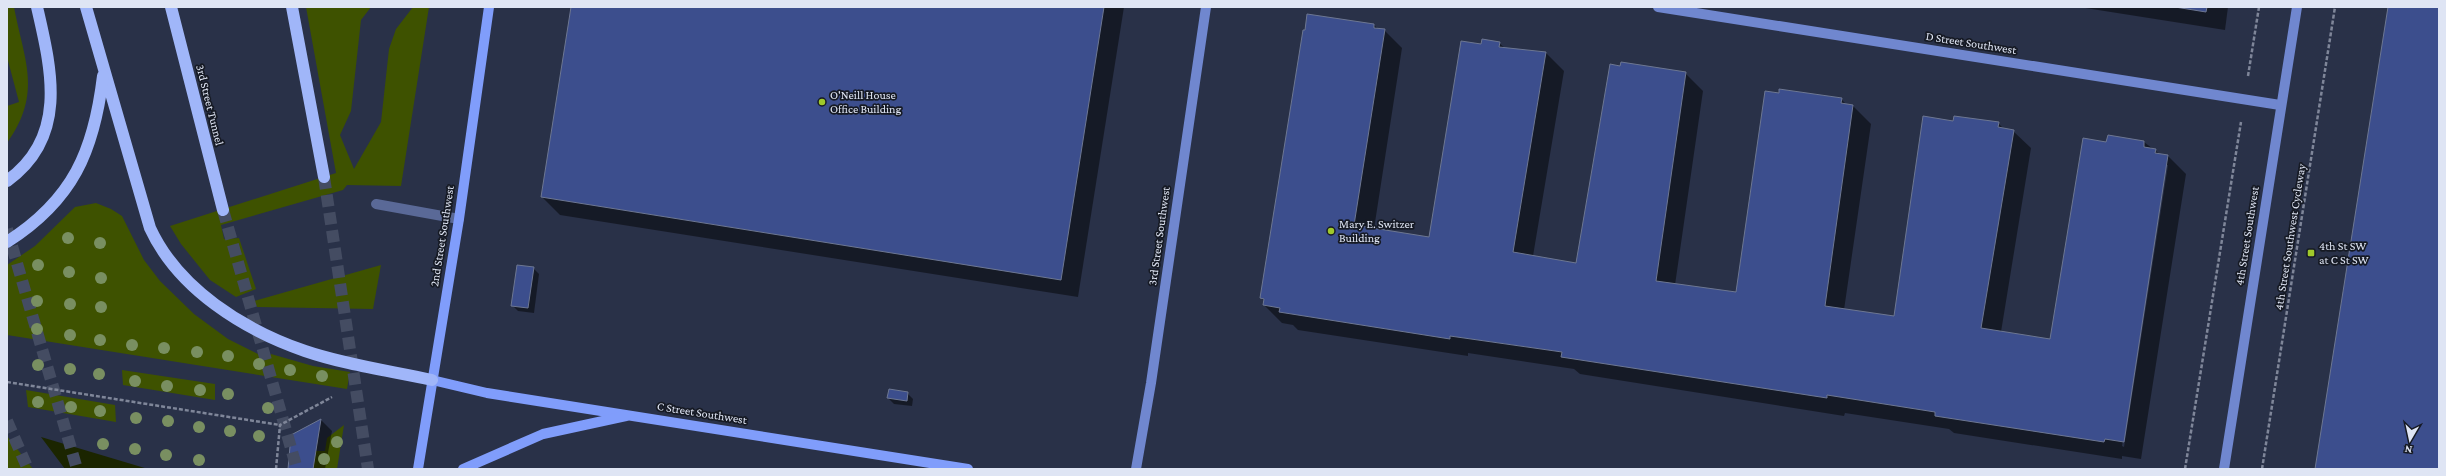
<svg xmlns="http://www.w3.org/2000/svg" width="2446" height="476" font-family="'Crimson Pro',serif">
<rect width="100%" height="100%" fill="#293148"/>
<g fill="#3e5200">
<path d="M 7,7 L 14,7 C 24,61 43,92 7,143 L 7,106 L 19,102 L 7,57 Z"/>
<polygon points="306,7 371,7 361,20 351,111 340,135 354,169 381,122 389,49 396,29 413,7 429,7 401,186 347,185 343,190 221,225 224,239 239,238 256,289 236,297 210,280 181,244 170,226 336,173"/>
<polygon points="96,203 111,209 122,216 144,260 160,281 194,314 228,339 268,359 271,354 313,366 350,372 347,389 7,335 7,265 35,246 75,207"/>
<polygon points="381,265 373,309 257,307 254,301"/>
<polygon points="122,370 215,384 215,400 123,385"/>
<polygon points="26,390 115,405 116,422 28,407"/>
<polygon points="344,425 337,469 313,469 316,451 325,451 327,438"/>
<polygon points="7,436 33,469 7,469"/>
</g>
<polygon fill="#1b2500" points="41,437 148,469 65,469"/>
<g fill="#0007" fill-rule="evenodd">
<polygon points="572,7 1124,7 1078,297 560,215 542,197"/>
<polygon points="2079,7 2228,7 2225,30"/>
<path d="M 1374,25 L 1378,29 L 1384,30 L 1402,48 L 1374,229 L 1430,238 L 1482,45 L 1499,43 L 1506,49 L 1546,53 L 1564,71 L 1533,256 L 1577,264 L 1685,73 L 1703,91 L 1675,285 L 1737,294 L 1841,99 L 1847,105 L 1853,106 L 1871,124 L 1844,310 L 1895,317 L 1954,122 L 1998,123 L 2004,129 L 2013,131 L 2031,148 L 2001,332 L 2051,340 L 2107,143 L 2144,142 L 2161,155 L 2168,156 L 2186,174 L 2141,459 L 2122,456 L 2122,459 L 1954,433 L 1949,429 L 1845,413 L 1844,416 L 1580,374 L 1574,369 L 1468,353 L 1468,356 L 1298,330 L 1293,325 L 1282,323 L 1264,305 L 1265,302 L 1261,298 ZM 2166,165 L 2168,165 L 2124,447 L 2122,446 Z"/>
<polygon points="533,268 539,274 534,313 518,311 512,305"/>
<polygon points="907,393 913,399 912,406 894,404 888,398"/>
<polygon points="321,420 332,431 325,469 289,469 292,436"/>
</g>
<g fill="#3c4e8d" stroke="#6d7792">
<polygon points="571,7 1104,7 1061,280 541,197"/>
<polygon points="2175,7 2207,7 2206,12"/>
<polygon points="2388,7 2439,7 2439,469 2315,469"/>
<polygon points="1307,14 1374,24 1374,28 1385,29 1354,225 1429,237 1461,41 1481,44 1482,39 1500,42 1499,47 1546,52 1513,252 1576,263 1610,64 1620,66 1621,62 1686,72 1656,281 1736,292 1765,91 1779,93 1779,89 1842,98 1841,103 1853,105 1825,306 1894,316 1923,116 1953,121 1954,116 1999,122 1998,127 2014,130 1981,328 2050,339 2083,138 2106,142 2108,135 2144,141 2144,147 2156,149 2155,153 2168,155 2124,442 2105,439 2104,442 1935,416 1935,412 1827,395 1827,398 1561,357 1562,352 1450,336 1450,339 1279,312 1280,308 1263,305 1264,299 1260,298 1303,30 1305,30"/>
<polygon points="517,265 534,267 528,308 511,306"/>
<polygon points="889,389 908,392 907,401 887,398"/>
<polygon points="321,419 313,469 288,469 291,435"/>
</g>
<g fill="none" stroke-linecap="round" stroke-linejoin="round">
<g stroke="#444c62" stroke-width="12" stroke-dasharray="12 6" stroke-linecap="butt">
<polyline points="324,177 368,469"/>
<polyline points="223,210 297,469"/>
<polyline points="7,229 77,469"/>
<polyline points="7,421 28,469"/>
</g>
<g stroke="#7f8699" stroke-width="2.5" stroke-dasharray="4 2" stroke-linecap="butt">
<polyline points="2248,76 2259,7"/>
<polyline points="7,382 280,425"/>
<polyline points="276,469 280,425 332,397"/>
<polyline points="2185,469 2241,122"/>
<polyline points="2262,469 2335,7"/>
</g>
<polyline stroke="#5a6997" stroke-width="10" points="376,204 459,219"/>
<g stroke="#7087cf" stroke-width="10">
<polyline points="1658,7 2280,105"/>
<polyline points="1136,469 1151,383 1206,7"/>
<polyline points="2224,469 2297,7"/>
</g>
<g stroke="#809dfb" stroke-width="10">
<polyline points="432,380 487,393 968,469"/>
<polyline points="418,469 459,219 489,7"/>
<polyline points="463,469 543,434 626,416"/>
</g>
<g stroke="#a0b6f9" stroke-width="12">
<path d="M 86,7 L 150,228 C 178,289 244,330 305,351 C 346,365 391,371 432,380"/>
<polyline points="171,7 223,210"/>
<polyline points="292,7 324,177"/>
<path d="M 7,181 C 69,137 51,68 37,7"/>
<path d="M 7,242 C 73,200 94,151 103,76"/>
</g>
</g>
<g fill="#798f61">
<circle cx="68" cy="238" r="6"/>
<circle cx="100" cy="243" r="6"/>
<circle cx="38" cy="265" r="6"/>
<circle cx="69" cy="272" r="6"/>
<circle cx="101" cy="278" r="6"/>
<circle cx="37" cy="301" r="6"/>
<circle cx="70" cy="304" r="6"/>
<circle cx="101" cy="307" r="6"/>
<circle cx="37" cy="329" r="6"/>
<circle cx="70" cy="335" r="6"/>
<circle cx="100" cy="340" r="6"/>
<circle cx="132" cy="345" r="6"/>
<circle cx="164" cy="348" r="6"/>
<circle cx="197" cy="352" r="6"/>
<circle cx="228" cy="356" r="6"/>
<circle cx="259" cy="364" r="6"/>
<circle cx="38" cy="365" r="6"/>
<circle cx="70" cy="369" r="6"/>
<circle cx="290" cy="370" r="6"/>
<circle cx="99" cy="374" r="6"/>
<circle cx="322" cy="376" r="6"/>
<circle cx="135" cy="381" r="6"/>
<circle cx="167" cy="386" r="6"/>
<circle cx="200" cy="390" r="6"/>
<circle cx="228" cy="394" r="6"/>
<circle cx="38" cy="402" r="6"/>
<circle cx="71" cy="407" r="6"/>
<circle cx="268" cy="408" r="6"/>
<circle cx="100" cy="411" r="6"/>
<circle cx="136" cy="418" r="6"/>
<circle cx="168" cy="421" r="6"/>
<circle cx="199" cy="427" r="6"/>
<circle cx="230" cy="431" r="6"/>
<circle cx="259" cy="436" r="6"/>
<circle cx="337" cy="442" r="6"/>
<circle cx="103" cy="444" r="6"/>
<circle cx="135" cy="449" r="6"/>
<circle cx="166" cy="455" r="6"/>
<circle cx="324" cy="459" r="6"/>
<circle cx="199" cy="460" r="6"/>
</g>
<g fill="#a0c92b" stroke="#161a24" stroke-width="1.5">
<circle cx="822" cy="102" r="4"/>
<circle cx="1331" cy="231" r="4"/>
<rect x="2307" y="249" width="8" height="8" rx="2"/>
</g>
<g text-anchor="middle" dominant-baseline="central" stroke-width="3.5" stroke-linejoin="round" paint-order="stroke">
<g font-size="12" fill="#dfe5f4" stroke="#161a24">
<text transform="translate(1971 43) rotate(9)">D Street Southwest</text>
<text transform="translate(210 105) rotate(76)">3rd Street Tunnel</text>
<text transform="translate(442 236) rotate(-81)">2nd Street Southwest</text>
<text transform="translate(1159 236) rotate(-82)">3rd Street Southwest</text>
<text transform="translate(2247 236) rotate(-81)">4th Street Southwest</text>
<text transform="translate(2290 237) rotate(-81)">4th Street Southwest Cycleway</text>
<text transform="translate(702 413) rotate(9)">C Street Southwest</text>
</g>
<g font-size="12" fill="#dfe5f4" stroke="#161a24" text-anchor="start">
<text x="830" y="95">O'Neill House<tspan x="830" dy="14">Office Building</tspan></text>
<text x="1339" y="224">Mary E. Switzer<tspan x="1339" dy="14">Building</tspan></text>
<text x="2319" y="246">4th St SW<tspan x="2319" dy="14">at C St SW</tspan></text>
</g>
</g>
<rect width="2446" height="476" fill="none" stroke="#dfe5f4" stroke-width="16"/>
<g transform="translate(2410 440) rotate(189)" stroke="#161a24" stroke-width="3" paint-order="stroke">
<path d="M0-3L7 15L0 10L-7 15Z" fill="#dfe5f4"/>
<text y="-6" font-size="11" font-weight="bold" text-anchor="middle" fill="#dfe5f4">N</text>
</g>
</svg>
